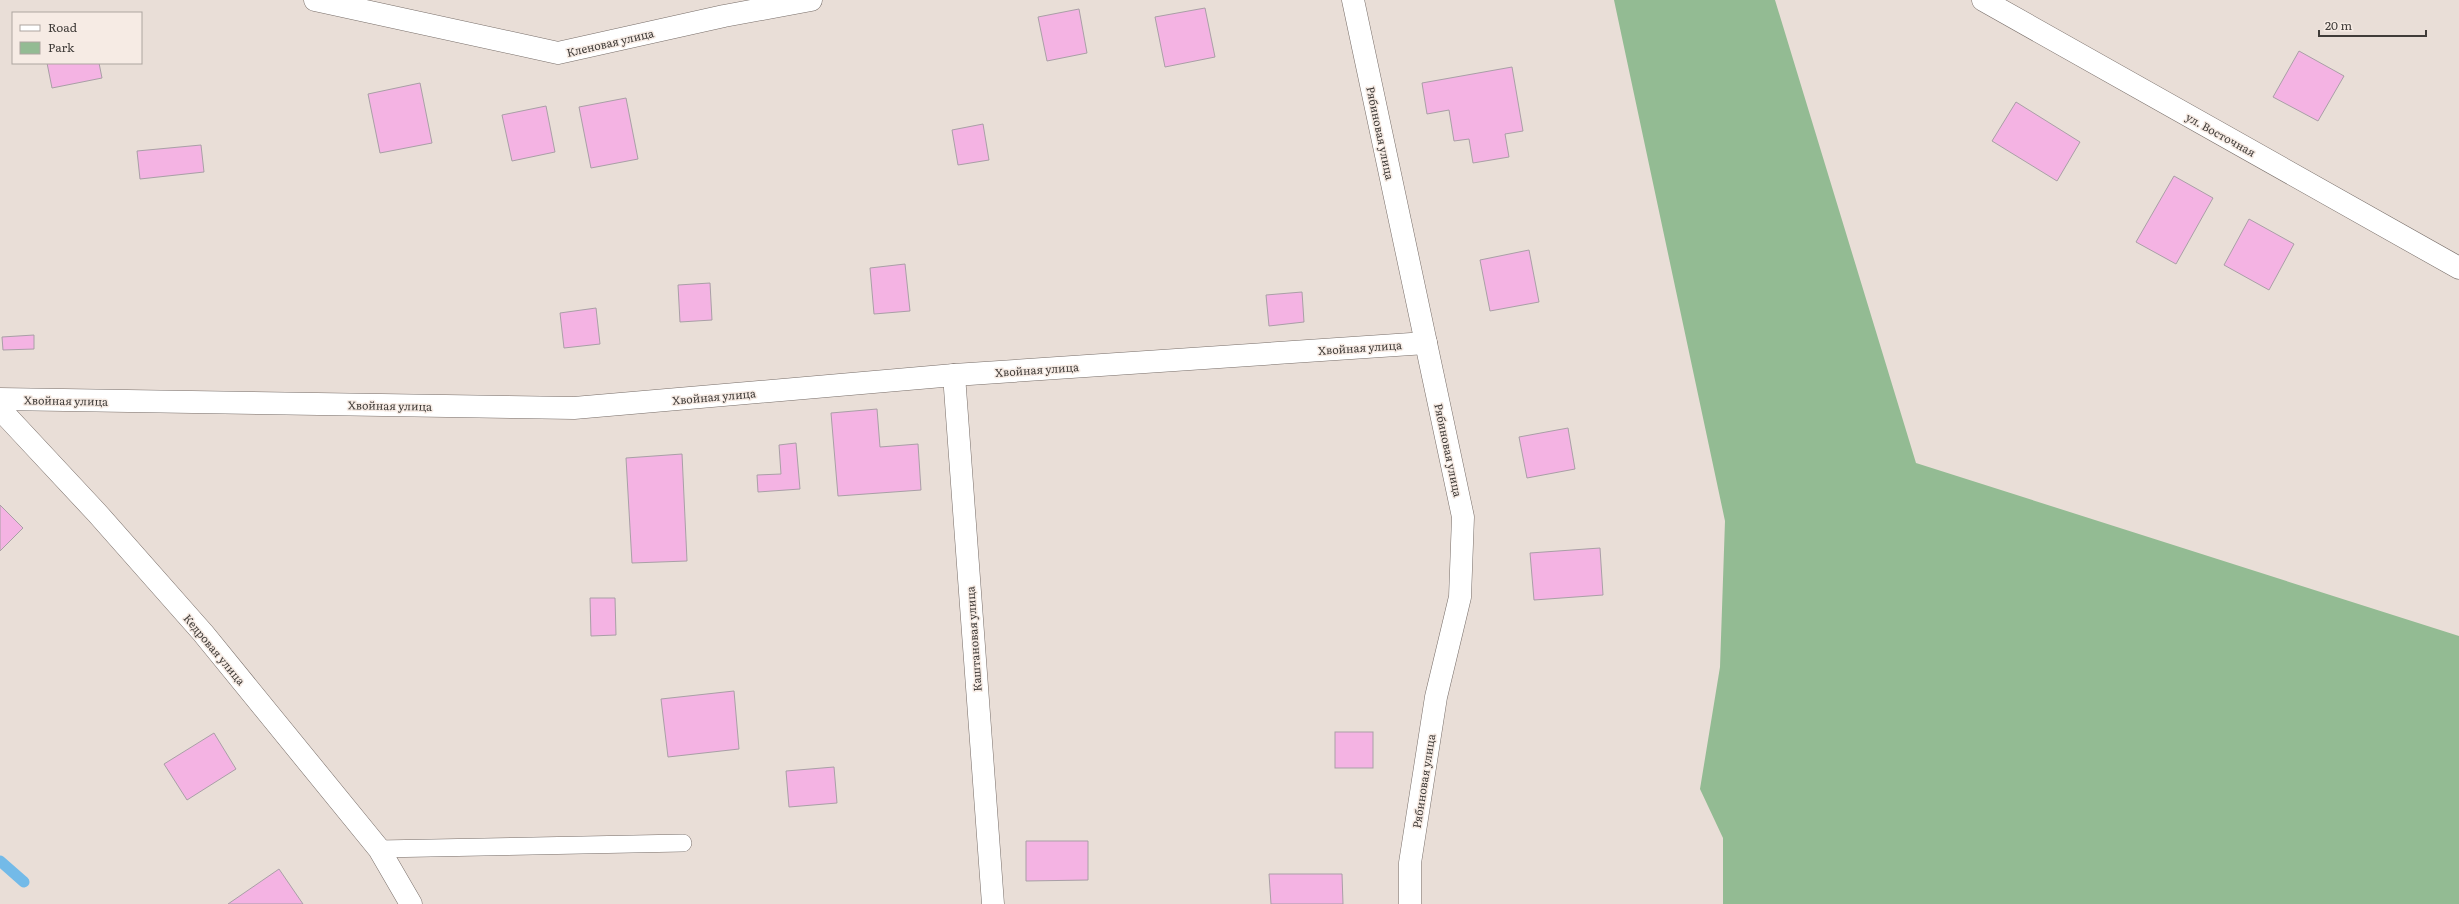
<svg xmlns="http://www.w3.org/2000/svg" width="2459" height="904" font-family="Literata,serif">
<rect width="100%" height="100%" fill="#e9ded7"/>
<polygon fill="#93bb93" points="1614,0 1775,0 1916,463 2459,636 2459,904 1723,904 1723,838 1700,789 1720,667 1725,521"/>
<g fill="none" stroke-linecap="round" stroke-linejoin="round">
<polyline stroke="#73bae8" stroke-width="11" points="0,861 24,882"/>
</g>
<g fill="#f4b3e3" stroke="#a99fa6">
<polygon points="1205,8 1215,57 1165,67 1155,17"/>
<polygon points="1079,9 1087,53 1047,61 1038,17"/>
<polygon points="2299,51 2344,76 2318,121 2273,97"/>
<polygon points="47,63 99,63 102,78 52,88"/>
<polygon points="1512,67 1523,131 1505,134 1509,157 1473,163 1469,139 1454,141 1449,110 1427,114 1422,83"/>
<polygon points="420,83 432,143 380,153 368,94"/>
<polygon points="626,98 638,159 591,168 579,107"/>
<polygon points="2016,102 2080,142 2057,181 1992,141"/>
<polygon points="546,106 555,152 512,161 502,115"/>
<polygon points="983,124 989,160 958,165 952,130"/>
<polygon points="201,145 204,172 140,179 137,151"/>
<polygon points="2174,176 2213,198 2176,264 2136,242"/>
<polygon points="2249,219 2294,244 2269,290 2224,265"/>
<polygon points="1529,250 1539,302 1490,311 1480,260"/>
<polygon points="905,264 910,311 874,314 870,268"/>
<polygon points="710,283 712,320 680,322 678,285"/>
<polygon points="1302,292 1304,322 1269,326 1266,295"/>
<polygon points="596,308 600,344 564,348 560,313"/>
<polygon points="34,335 34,349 3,350 2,337"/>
<polygon points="877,409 880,447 918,444 921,490 838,496 831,413"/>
<polygon points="1568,428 1575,469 1527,478 1519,437"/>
<polygon points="796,443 800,489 758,492 757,475 781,474 779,445"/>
<polygon points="682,454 687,561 632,563 626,458"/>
<polygon points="0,505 23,528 0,551"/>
<polygon points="1600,548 1603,595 1534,600 1530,553"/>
<polygon points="590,598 615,598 616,635 591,636"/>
<polygon points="734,691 739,749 668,757 661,699"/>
<rect x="1335" y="732" width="38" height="36"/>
<polygon points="214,733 236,769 187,800 164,764"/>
<polygon points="834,767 837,803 789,807 786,771"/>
<polygon points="1026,841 1088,841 1088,880 1026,881"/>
<polygon points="279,869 303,904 228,904"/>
<polygon points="1269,874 1342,874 1343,904 1271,904"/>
</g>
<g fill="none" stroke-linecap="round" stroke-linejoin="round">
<defs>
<polyline id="lane" points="379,849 683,843"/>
<g id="street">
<polyline points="315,0 558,53 724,16 811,0"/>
<polyline points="1353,0 1463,517 1460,597 1436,697 1410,863 1410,904"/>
<polyline points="1983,0 2459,268"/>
<polyline points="954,375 993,904"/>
<polyline points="0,399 574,408 954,375 1426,343"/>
<polyline points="0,409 97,513 203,633 379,849 411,904"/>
</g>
</defs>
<use href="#lane" stroke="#776d68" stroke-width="18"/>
<use href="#street" stroke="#776d68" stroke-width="23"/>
<use href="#lane" stroke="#fff" stroke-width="17"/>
<use href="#street" stroke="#fff" stroke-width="22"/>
</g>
<g text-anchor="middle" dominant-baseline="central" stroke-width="3" stroke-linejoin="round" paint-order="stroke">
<g font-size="11" fill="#403c39" stroke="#f6ebe4">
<text transform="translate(610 42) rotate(-13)">Кленовая улица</text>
<text transform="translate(1381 133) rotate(78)">Рябиновая улица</text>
<text transform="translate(2221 134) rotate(29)">ул. Восточная</text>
<text transform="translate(1360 347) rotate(-4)">Хвойная улица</text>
<text transform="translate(1037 369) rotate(-4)">Хвойная улица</text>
<text transform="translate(714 396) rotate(-5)">Хвойная улица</text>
<text transform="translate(66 400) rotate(1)">Хвойная улица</text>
<text transform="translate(390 405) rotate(1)">Хвойная улица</text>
<text transform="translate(1449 450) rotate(78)">Рябиновая улица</text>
<text transform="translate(973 639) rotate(-94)">Каштановая улица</text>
<text transform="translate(215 649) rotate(50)">Кедровая улица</text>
<text transform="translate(1423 781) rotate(-81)">Рябиновая улица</text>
</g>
</g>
<rect x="12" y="12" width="130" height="52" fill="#f6ebe4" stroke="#ada5a0"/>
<rect x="20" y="25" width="20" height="6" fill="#ffffff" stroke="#ada5a0"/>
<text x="48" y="32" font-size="12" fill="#403c39">Road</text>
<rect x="20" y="42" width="20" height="12" fill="#93bb93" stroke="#ada5a0"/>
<text x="48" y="52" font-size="12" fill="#403c39">Park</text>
<path d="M2319 30v6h107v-6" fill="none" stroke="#403c39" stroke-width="2"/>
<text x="2325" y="30" font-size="12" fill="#403c39" stroke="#f6ebe4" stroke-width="3" paint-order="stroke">20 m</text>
</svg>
